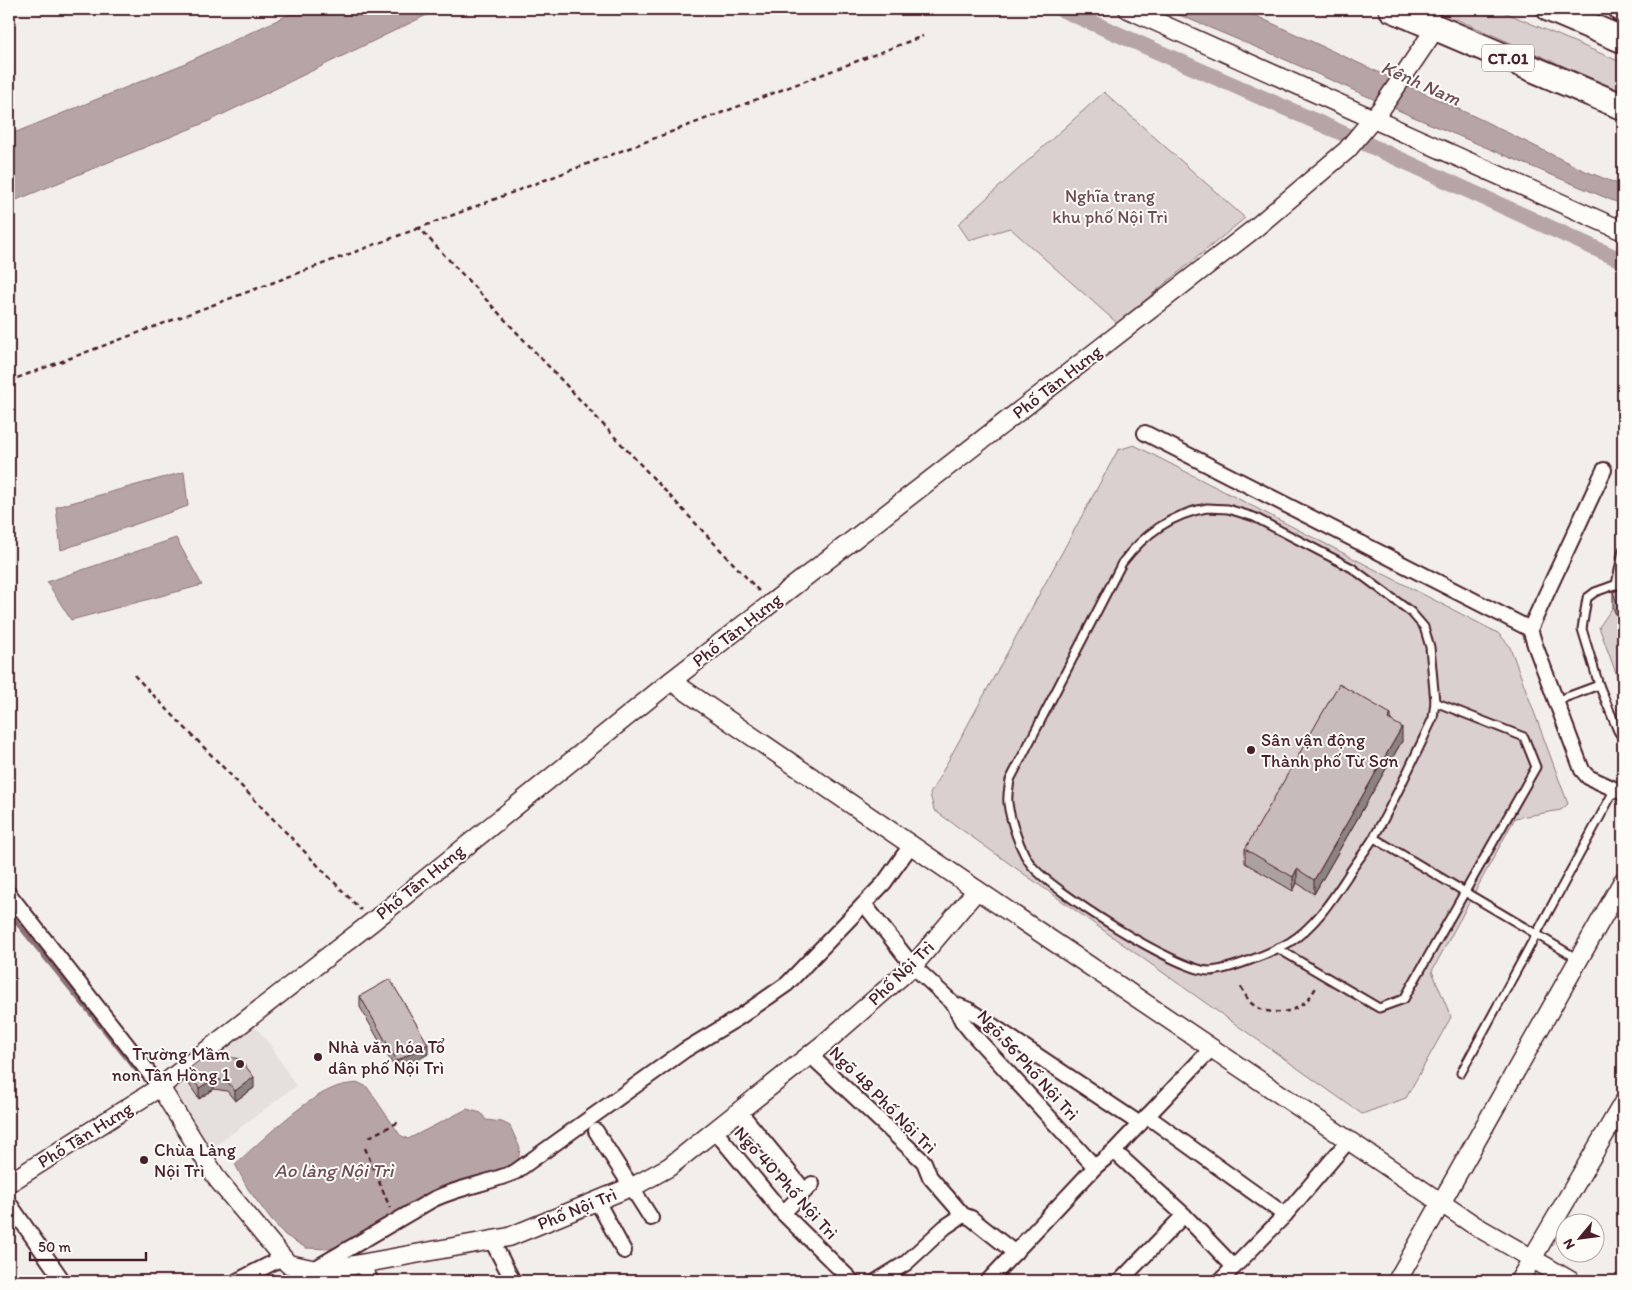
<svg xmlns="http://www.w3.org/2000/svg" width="1632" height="1290" font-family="Itim,sans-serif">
<rect width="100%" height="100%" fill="#f2efeb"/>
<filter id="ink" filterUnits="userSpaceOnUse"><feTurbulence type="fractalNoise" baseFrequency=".02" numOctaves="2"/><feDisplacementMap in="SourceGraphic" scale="10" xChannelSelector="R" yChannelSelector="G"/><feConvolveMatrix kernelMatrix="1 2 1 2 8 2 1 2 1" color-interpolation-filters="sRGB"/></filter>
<g filter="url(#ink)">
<polygon fill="#e5dfdd" points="250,1021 269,1043 296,1086 211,1149 172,1085"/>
<g fill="#d9d0cf" stroke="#92787d">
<polygon points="1433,9 1497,9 1623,63 1623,92"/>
<polygon points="1104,92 1245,218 1117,323 1010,228 969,240 958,224"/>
<polygon points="1134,445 1498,633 1509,645 1513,655 1568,804 1561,810 1515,818 1432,971 1451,1017 1406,1098 1362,1114 934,810 930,794 1118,450"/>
<polygon points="1623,602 1623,692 1599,627 1613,607"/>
</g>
<g fill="#b7a5a6" stroke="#8b6f75">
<polygon points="301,9 439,9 209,121 9,203 9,135 181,65"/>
<polygon points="1165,9 1241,9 1478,118 1583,170 1623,186 1623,205 1409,115 1277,56"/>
<polygon points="184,472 188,506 61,550 56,507"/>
<polygon points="176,538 202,585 71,620 47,582"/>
<path d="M 359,1083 L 367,1087 L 400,1135 L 408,1139 L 467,1109 L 481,1113 L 486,1120 L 502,1122 L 510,1126 L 520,1148 L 518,1162 C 498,1174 474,1176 452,1183 C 434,1189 417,1200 400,1209 L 400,1212 L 341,1246 L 329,1249 L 306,1248 L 285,1235 L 272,1221 L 248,1189 L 235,1164 C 262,1141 303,1099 336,1087 C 343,1084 351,1084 359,1083 Z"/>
</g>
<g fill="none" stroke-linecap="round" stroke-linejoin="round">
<polyline stroke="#8b6f75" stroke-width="4.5" points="9,913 142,1077"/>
<polyline stroke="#b7a5a6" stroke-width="16" points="1061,9 1360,141 1623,261"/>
<polyline stroke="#d0c5c5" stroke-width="18" stroke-dasharray="18 9" stroke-linecap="butt" points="1431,36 1454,9"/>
<defs>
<g id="service">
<path d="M 1207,508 L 1228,509 L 1254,517 L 1352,568 L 1411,612 L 1424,627 L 1430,647 L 1435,702 L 1433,718 C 1414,758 1396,798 1374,837 C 1366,851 1355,863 1347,877 C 1331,901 1315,926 1290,942 C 1273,952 1227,971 1209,971 C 1176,970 1054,892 1032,866 C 1021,853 1010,820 1008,803 C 1007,795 1009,788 1010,780 L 1122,563 C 1143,535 1172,514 1207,508 Z"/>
<polyline points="1623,582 1595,592 1587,598 1582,629 1599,685 1618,731 1623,738"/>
<polyline points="1616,585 1623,550"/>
<polyline points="1556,701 1599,685"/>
<polyline points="1374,838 1578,959"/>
<polyline points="1277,948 1379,1008 1404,999 1536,767 1524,737 1435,702"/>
<polyline points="1461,1073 1615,789"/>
</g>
<g id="minor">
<polyline points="1145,433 1530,629"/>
<polyline points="1604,470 1530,629 1535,645 1582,770 1588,777 1623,793"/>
<polyline points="9,894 160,1087"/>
<polyline points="864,904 913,966 954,1004 962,1021 970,1031 1095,1167"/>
<polyline points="954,1004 969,1010 1140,1124"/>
<polyline points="810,1055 924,1162 930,1177 963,1215 971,1218 1015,1253"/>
<polyline points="739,1111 799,1184"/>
<polyline points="1147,1116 1285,1215"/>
<polyline points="596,1131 651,1218"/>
<polyline points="715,1131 783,1213 852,1281"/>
<polyline points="1114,1151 1184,1215 1234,1267 1285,1215 1349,1140"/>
<polyline points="597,1201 624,1251"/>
<polyline points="9,1203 63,1281"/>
<polyline points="783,1213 812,1184"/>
<polyline points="492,1241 513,1281"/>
<polyline points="294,1265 303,1281"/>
<polyline points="362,1265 371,1281"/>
<path d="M 314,1269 L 432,1200 C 458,1187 487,1184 515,1172 L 685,1050 L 738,1018 L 787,984 L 884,883 L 911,845"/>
<polyline points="237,1281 282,1258"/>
<polyline points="877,1281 906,1263 945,1227 963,1215"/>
<polyline points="988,1281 1095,1167 1114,1151 1212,1048"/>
<polyline points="1120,1281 1184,1215"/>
<polyline points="1220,1281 1234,1267"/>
</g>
<g id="tertiary">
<polyline points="1128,9 1623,231"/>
<polyline points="671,681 977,890 1474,1225 1571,1281"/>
<polyline points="160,1087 218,1180 288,1264 321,1271 509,1237 638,1184 669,1167 826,1042 913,966 977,890"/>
<polyline points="9,1183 160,1087 372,922 671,681 1254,229 1347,150 1381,109 1429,38"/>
<polyline points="1397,1281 1623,881"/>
<polyline points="1519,1281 1623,1103"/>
</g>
<g id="motorway">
<polyline points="1392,9 1623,107"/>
<polyline points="1550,9 1623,40"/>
<polyline points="1622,9 1623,9"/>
</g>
</defs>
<use href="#service" stroke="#4a1f2b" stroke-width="11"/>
<use href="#minor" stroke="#4a1f2b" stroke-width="18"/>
<use href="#tertiary" stroke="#4a1f2b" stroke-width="21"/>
<use href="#motorway" stroke="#4a1f2b" stroke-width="29"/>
<g stroke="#4a1f2b" stroke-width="2.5" stroke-dasharray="5 4" stroke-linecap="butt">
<polyline points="9,381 419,228"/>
<polyline points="759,591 419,228 923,36"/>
<polyline points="134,675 361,910"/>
<path d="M 1241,987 C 1244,992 1247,999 1251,1003 C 1265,1015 1289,1015 1303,1004 C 1309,999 1314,992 1317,985"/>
<polyline points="369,1137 399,1122"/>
<polyline points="365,1148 390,1208"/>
</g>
<use href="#service" stroke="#fdfcf7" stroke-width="7"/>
<use href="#minor" stroke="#fdfcf7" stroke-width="14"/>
<use href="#tertiary" stroke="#fdfcf7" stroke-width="18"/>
<use href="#motorway" stroke="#fdfcf7" stroke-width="25"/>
</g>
<g fill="#aca1a1" stroke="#4a1f2b">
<polygon points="1623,588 1623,634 1613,607 1613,592"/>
<polygon points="1391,721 1402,741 1314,894 1297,883 1293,891 1245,863 1245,849"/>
<polygon points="360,996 428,1054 397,1072 360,1007"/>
<polygon points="187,1070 254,1088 235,1101 227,1091 214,1089 199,1099 187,1081"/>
</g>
<g fill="#8c8383" stroke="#4a1f2b">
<polygon points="1391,714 1391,728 1388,719"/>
<polygon points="1402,727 1402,741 1314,894 1314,880"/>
<polygon points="1297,869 1297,883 1293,891 1293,877"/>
<polygon points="428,1044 428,1054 397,1072 397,1061"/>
<polygon points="254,1077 254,1088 235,1101 235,1091"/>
<polygon points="214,1079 214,1089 199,1099 199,1088"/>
</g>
<g fill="#c8bbbb" stroke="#4a1f2b">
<polygon points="1623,588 1623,620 1613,592"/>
<polygon points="1339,684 1391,714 1388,719 1402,727 1314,880 1297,869 1293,877 1245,849"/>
<polygon points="390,979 428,1044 397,1061 360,996"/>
<polygon points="208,1054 240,1059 254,1077 235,1091 227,1081 214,1079 199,1088 187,1070"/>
</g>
</g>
<g fill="#4a1f2b" stroke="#fdfcf7" stroke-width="2">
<circle cx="1251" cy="750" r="5"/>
<circle cx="318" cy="1057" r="5"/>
<circle cx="240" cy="1064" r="5"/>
<circle cx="144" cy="1160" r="5"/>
</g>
<g text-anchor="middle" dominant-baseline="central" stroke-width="4" stroke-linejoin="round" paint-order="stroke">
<rect fill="#fdfcf7" stroke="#806168" stroke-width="1" x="1482" y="44.5" width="52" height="27" rx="4"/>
<g font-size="16" font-weight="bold" fill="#4a1f2b">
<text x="1508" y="58">CT.01</text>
</g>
<g font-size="18" fill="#6e4b54" stroke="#fdfcf7">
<text x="1110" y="196">Nghĩa trang<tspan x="1110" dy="21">khu phố Nội Trì</tspan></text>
</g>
<g font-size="18" fill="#4a1f2b" stroke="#fdfcf7">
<text transform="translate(1057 382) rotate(-38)">Phố Tân Hưng</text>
<text transform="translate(737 630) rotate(-38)">Phố Tân Hưng</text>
<text transform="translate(420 882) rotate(-39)">Phố Tân Hưng</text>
<text transform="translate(901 973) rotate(-44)">Phố Nội Trì</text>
<text transform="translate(1028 1065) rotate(48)">Ngõ 56 Phố Nội Trì</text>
<text transform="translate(883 1100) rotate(45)">Ngõ 48 Phố Nội Trì</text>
<text transform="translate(85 1135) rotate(-32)">Phố Tân Hưng</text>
<text transform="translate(786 1183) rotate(48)">Ngõ 40 Phố Nội Trì</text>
<text transform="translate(577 1209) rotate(-22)">Phố Nội Trì</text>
</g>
<g font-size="18" fill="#4a1f2b" stroke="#fdfcf7" text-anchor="start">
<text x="1261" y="740">Sân vận động<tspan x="1261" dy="21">Thành phố Từ Sơn</tspan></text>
<text x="328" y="1047">Nhà văn hóa Tổ<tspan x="328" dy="21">dân phố Nội Trì</tspan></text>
<text x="230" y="1054" text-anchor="end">Trường Mầm<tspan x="230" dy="21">non Tân Hồng 1</tspan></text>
<text x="154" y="1150">Chùa Làng<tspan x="154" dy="21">Nội Trì</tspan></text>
</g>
<g font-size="19" font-style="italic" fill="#704e56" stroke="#fdfcf7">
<text transform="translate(1421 83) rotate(24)">Kênh Nam</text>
<text x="334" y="1170">Ao làng Nội Trì</text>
</g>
</g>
<rect width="1632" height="1290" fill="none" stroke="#fdfcf7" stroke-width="30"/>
<rect x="15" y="15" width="1602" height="1260" fill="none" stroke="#4a1f2b" stroke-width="2" filter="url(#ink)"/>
<g transform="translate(1580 1238) rotate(241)"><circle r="24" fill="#fdfcf7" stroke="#b5a4a5"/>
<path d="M0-4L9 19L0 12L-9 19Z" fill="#4a1f2b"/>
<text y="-8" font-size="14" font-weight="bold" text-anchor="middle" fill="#4a1f2b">N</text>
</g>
<path d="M30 1252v8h116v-8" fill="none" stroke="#4a1f2b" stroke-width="2.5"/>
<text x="38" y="1252" font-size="15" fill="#4a1f2b" stroke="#fdfcf7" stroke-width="4" paint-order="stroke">50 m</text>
</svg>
